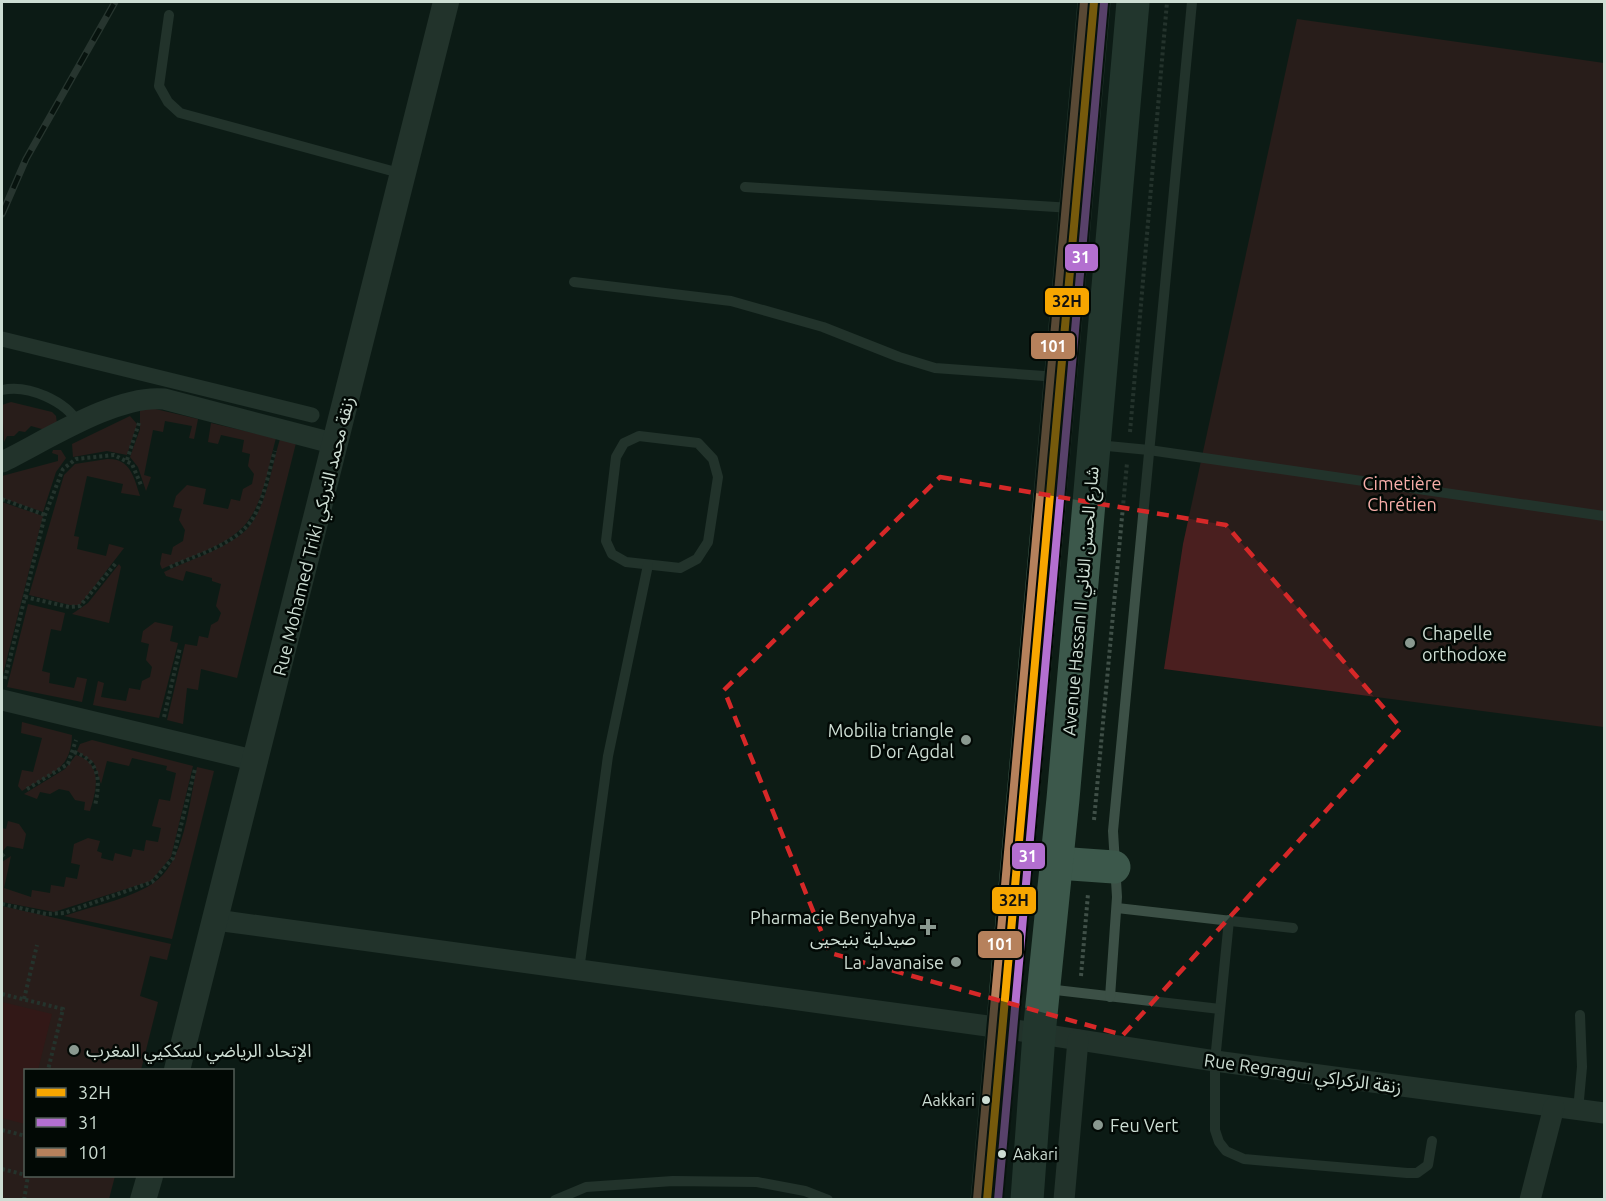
<svg xmlns="http://www.w3.org/2000/svg" width="1606" height="1201" font-family="Ubuntu,'Noto Sans Arabic',sans-serif">
<rect width="100%" height="100%" fill="#0d1c15"/>
<g fill="#4a1f1f">
<polygon points="1297,19 1604,63 1604,727 1164,669 1183,544"/>
<polygon points="11,402 52,412 56,416 57,424 41,435 42,429 31,426 25,432 19,431 14,436 7,436 4,442 2,405"/>
<polygon points="147,407 198,419 194,439 189,438 192,426 165,421 163,432 153,430 144,475 151,477 146,491 138,467 130,457 140,429 140,411"/>
<polygon points="130,416 137,424 127,455 107,451 73,457 72,444"/>
<path d="M 211,423 L 276,438 C 269,463 265,496 250,518 C 233,545 190,556 162,569 L 160,564 L 162,553 L 171,555 L 173,547 L 183,541 L 185,530 L 179,520 L 182,509 L 173,507 L 176,496 L 187,485 L 206,489 L 203,504 L 228,509 L 231,499 L 240,501 L 243,489 L 252,484 L 254,474 L 248,466 L 250,454 L 242,452 L 244,440 L 221,435 L 218,444 L 208,442 Z"/>
<path d="M 280,439 L 296,443 L 237,678 L 201,669 L 198,690 L 187,688 L 183,724 L 167,720 L 185,644 L 197,646 L 199,636 L 208,638 L 211,625 L 218,621 L 221,613 L 216,606 L 221,584 L 212,581 L 212,578 L 186,571 L 183,581 L 166,576 L 164,572 C 187,561 228,548 246,530 C 267,508 271,467 280,439 Z"/>
<polygon points="53,450 61,450 66,458 56,472 43,512 2,498 2,476 58,461 58,455 52,453"/>
<path d="M 107,459 C 130,458 134,477 140,496 L 121,493 L 123,484 L 87,476 L 74,536 L 79,537 L 77,549 L 106,556 L 109,544 L 124,548 L 80,605 L 70,605 L 29,595 L 64,475 L 75,464 Z"/>
<polygon points="2,502 43,516 2,678"/>
<polygon points="119,564 121,567 109,623 72,614 88,603"/>
<polygon points="28,604 65,613 61,631 51,629 42,671 50,673 49,683 74,688 77,677 87,679 82,702 7,687"/>
<polygon points="155,622 173,626 170,641 178,643 159,718 93,705 98,681 104,683 101,697 126,701 129,688 140,690 142,681 150,677 152,667 146,660 149,644 141,642 143,631"/>
<path d="M 22,722 L 72,735 C 71,771 50,773 22,791 L 18,786 L 22,770 L 33,772 L 42,738 L 21,733 Z"/>
<polygon points="92,740 193,766 171,857 151,881 54,912 2,902 2,862 11,856 4,888 31,897 32,890 50,893 51,885 64,887 66,877 77,879 80,865 71,863 74,844 88,838 100,841 97,851 102,853 101,858 113,861 115,853 131,857 133,849 144,851 146,840 158,842 161,828 152,826 159,799 170,801 176,773 166,770 167,766 132,758 129,766 107,761 101,784 94,763 77,751 80,744"/>
<path d="M 76,755 C 104,763 96,791 90,811 L 84,810 L 85,802 L 75,800 L 69,791 L 59,789 L 50,794 L 40,792 L 37,799 L 24,794 L 65,769 Z"/>
<path d="M 197,767 L 214,771 L 172,939 L 64,916 C 92,906 127,900 152,884 C 185,864 189,802 197,767 Z"/>
<polygon points="8,821 19,824 26,834 23,849 7,846 2,852 2,828 6,829"/>
<polygon points="2,906 171,944 167,960 150,956 140,996 158,1002 141,1070 26,1070 26,1176 115,1176 109,1199 2,1200"/>
</g>
<polygon fill="#5f1619" points="2,1002 52,1014 38,1070 26,1070 25,1124 2,1118"/>
<g fill="none" stroke-linecap="round" stroke-linejoin="round">
<g stroke="#405048" stroke-width="4" stroke-dasharray="3 3" stroke-linecap="butt">
<polyline points="1130,432 1167,2"/>
<polyline points="127,460 139,423"/>
<polyline points="2,499 45,515"/>
<path d="M 170,567 C 196,555 234,545 251,521 C 264,502 268,473 275,451"/>
<polyline points="25,597 69,607 80,606 116,563"/>
<polyline points="5,679 45,515 63,469 76,459 114,455 132,464 141,485"/>
<polyline points="164,717 180,648"/>
<path d="M 74,752 C 101,761 100,782 95,806"/>
<polyline points="27,789 68,764 76,740"/>
<polyline points="1094,820 1127,463"/>
<polyline points="2,856 6,852"/>
<polyline points="2,904 46,914 64,913 152,882 173,858 195,769"/>
<polyline points="1081,976 1088,894"/>
<polyline points="2,994 63,1009 48,1070"/>
<polyline points="24,999 37,945"/>
<polyline points="2,1130 26,1136"/>
<polyline points="2,1169 26,1175"/>
<polyline points="24,1200 28,1176"/>
</g>
<g stroke="#3c5046" stroke-width="10">
<polyline points="169,15 159,86 168,102 180,113 403,174"/>
<polyline points="745,187 1072,208"/>
<polyline points="574,282 731,301 823,327 899,357 935,368 1058,377"/>
<path d="M 2,390 C 28,384 66,401 79,424"/>
<polygon points="639,436 698,443 713,459 718,477 708,542 697,559 680,568 626,562 612,554 606,541 616,457 624,443"/>
<polyline points="1097,445 1149,450 1604,516"/>
<polyline points="1117,908 1293,928"/>
<polyline points="1229,920 1215,1061 1215,1130 1219,1142 1226,1151 1244,1159 1407,1173 1417,1173 1428,1165 1432,1141"/>
<polyline points="579,970 608,756 648,565"/>
<polyline points="1047,989 1220,1009"/>
<polyline points="1110,997 1117,897 1113,831 1192,2"/>
<polyline points="1578,1110 1582,1067 1580,1015"/>
<polyline points="555,1200 586,1187 673,1181 757,1182 805,1191 828,1200"/>
</g>
<polyline stroke="#3c5046" stroke-width="15" points="2,339 312,415"/>
<g stroke="#3c5046" stroke-width="21">
<path d="M 2,462 C 45,441 117,394 164,399 L 336,444"/>
<polyline points="2,700 257,761"/>
<polyline points="216,920 1002,1028 1215,1061 1604,1113"/>
<polyline points="1064,1200 1078,1040"/>
<polyline points="1530,1200 1554,1107"/>
</g>
<g stroke="#3c5046" stroke-width="26">
<polyline points="177,1070 446,2"/>
<polyline points="143,1200 150,1176"/>
</g>
<g stroke="#3c584b" stroke-width="33">
<polyline points="1057,863 1114,867"/>
<polyline points="987,1200 1094,2"/>
<polyline points="1027,1200 1039,1034 1063,799 1133,2"/>
</g>
<defs>
<polyline id="rail" points="2,214 26,159 115,2"/>
</defs>
<use href="#rail" stroke="#47564e" stroke-width="7"/>
<use href="#rail" stroke="#020905" stroke-width="4.5" stroke-dasharray="14" stroke-linecap="butt"/>
<defs>
<polyline id="bus-1" points="987,1200 1094,2"/>
<polyline id="bus-2" points="998,1200 1104,3"/>
<polyline id="bus-3" points="977,1199 1084,2"/>
</defs>
<use href="#bus-1" stroke="#020905" stroke-width="12"/>
<use href="#bus-2" stroke="#020905" stroke-width="12"/>
<use href="#bus-3" stroke="#020905" stroke-width="12"/>
<use href="#bus-1" stroke="#f7a600" stroke-width="8"/>
<use href="#bus-2" stroke="#b36fd0" stroke-width="8"/>
<use href="#bus-3" stroke="#b6815c" stroke-width="8"/>
</g>
<path d="M0 0H1606V1201H0ZM 940,477 L 1226,525 L 1401,728 L 1123,1035 L 830,953 L 724,690 Z" fill="#0d1c15" fill-opacity=".55" fill-rule="evenodd"/>
<path fill="none" stroke="#d62828" stroke-width="4.5" stroke-dasharray="12 8" stroke-linejoin="round" d="M 940,477 L 1226,525 L 1401,728 L 1123,1035 L 830,953 L 724,690 Z"/>
<g fill="#8a9990" stroke="#020905" stroke-width="2">
<circle cx="1410" cy="643" r="6"/>
<circle cx="966" cy="740" r="6"/>
<path d="M925 918h6v6h6v6h-6v6h-6v-6h-6v-6h6z"/>
<circle cx="956" cy="962" r="6"/>
<circle cx="74" cy="1050" r="6"/>
<circle cx="1098" cy="1125" r="6"/>
</g>
<g fill="#cdddd3" stroke="#020905" stroke-width="2">
<circle cx="986" cy="1100" r="5"/>
<circle cx="1002" cy="1154" r="5"/>
</g>
<g text-anchor="middle" dominant-baseline="central" stroke-width="5" stroke-linejoin="round" paint-order="stroke">
<g font-size="16" fill="#cdddd3" stroke="#020905" text-anchor="end">
<text x="975" y="1100">Aakkari</text>
<text x="1013" y="1154" text-anchor="start">Aakari</text>
</g>
<g font-size="18" fill="#f6ada8" stroke="#020905">
<text x="1402" y="483">Cimetière<tspan x="1402" dy="21">Chrétien</tspan></text>
</g>
<g font-size="18" fill="#cdddd3" stroke="#020905">
<text transform="translate(313 536) rotate(-76)">Rue Mohamed Triki زنقة محمد التريكي</text>
<text transform="translate(1080 601) rotate(-85)">Avenue Hassan II شارع الحسن الثاني</text>
<text transform="translate(1303 1073) rotate(8)">Rue Regragui زنقة الركراكي</text>
</g>
<g font-size="18" fill="#cdddd3" stroke="#020905" text-anchor="start">
<text x="1422" y="633">Chapelle<tspan x="1422" dy="21">orthodoxe</tspan></text>
<text x="954" y="730" text-anchor="end">Mobilia triangle<tspan x="954" dy="21">D'or Agdal</tspan></text>
<text x="916" y="917" text-anchor="end">Pharmacie Benyahya<tspan x="916" dy="21">صيدلية بنيحيى</tspan></text>
<text x="944" y="962" text-anchor="end">La Javanaise</text>
<text x="86" y="1050">الإتحاد الرياضي لسككيي المغرب</text>
<text x="1110" y="1125">Feu Vert</text>
</g>
</g>
<g stroke="#020905" stroke-width="2">
<rect x="1064" y="243" width="35" height="29" rx="6" fill="#b36fd0"/>
<rect x="1044" y="287" width="46" height="29" rx="6" fill="#f7a600"/>
<rect x="1030" y="332" width="46" height="28" rx="6" fill="#b6815c"/>
<rect x="1011" y="842" width="35" height="28" rx="6" fill="#b36fd0"/>
<rect x="991" y="886" width="46" height="29" rx="6" fill="#f7a600"/>
<rect x="977" y="930" width="46" height="29" rx="6" fill="#b6815c"/>
</g>
<g font-size="16" text-anchor="middle" font-weight="bold" fill="#fff">
<text x="1081" y="263">31</text>
<text x="1053" y="352">101</text>
<text x="1028" y="862">31</text>
<text x="1000" y="950">101</text>
</g>
<g font-size="16" text-anchor="middle" font-weight="bold" fill="#111">
<text x="1067" y="307">32H</text>
<text x="1014" y="906">32H</text>
</g>
<rect width="1606" height="1201" fill="none" stroke="#cdddd3" stroke-width="6"/>
<rect x="24" y="1069" width="210" height="108" fill="#020905" stroke="#535e57" stroke-width="1.5"/>
<rect x="36" y="1088" width="30" height="9" fill="#f7a600" stroke="#535e57" stroke-width="1.5"/>
<text x="78" y="1099" font-size="18" fill="#cdddd3">32H</text>
<rect x="36" y="1118" width="30" height="9" fill="#b36fd0" stroke="#535e57" stroke-width="1.5"/>
<text x="78" y="1129" font-size="18" fill="#cdddd3">31</text>
<rect x="36" y="1148" width="30" height="9" fill="#b6815c" stroke="#535e57" stroke-width="1.5"/>
<text x="78" y="1159" font-size="18" fill="#cdddd3">101</text>
</svg>
